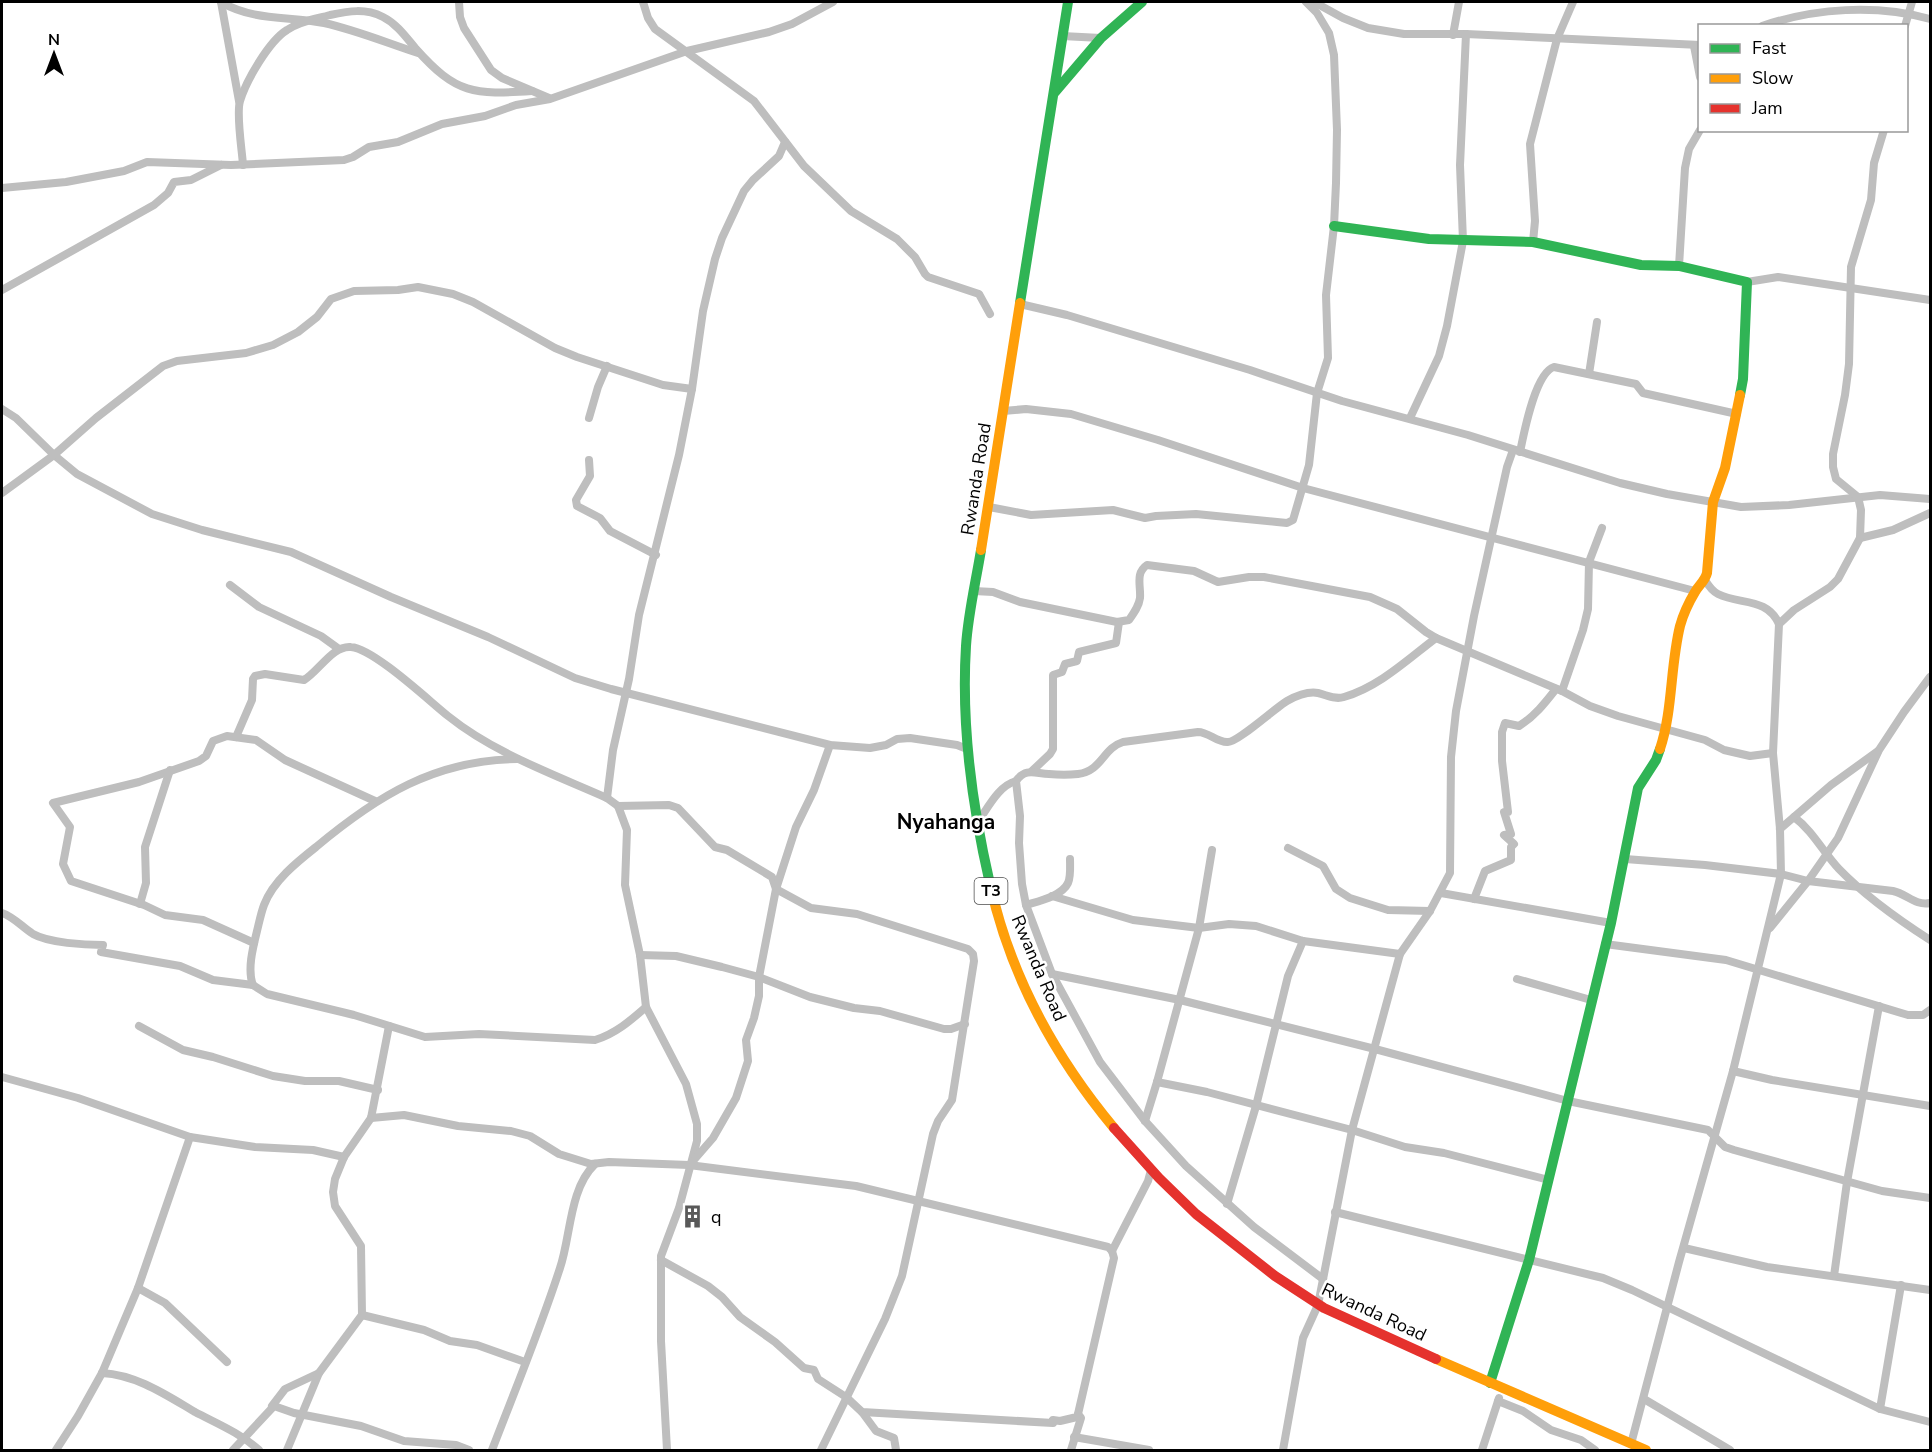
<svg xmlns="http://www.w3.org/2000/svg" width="1932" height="1452" font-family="'Nunito Sans',sans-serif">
<rect width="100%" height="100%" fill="#fff"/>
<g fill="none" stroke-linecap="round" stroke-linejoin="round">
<g stroke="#bebebe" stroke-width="8">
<path d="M 221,2 C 253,21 289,16 324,23 C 356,30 387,43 418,53"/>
<polyline points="221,2 239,101"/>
<polyline points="459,2 460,17 464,28 491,70 502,78 549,98"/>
<polyline points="643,2 648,18 655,29 754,101 804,166 851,211 897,239 915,257 925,274 928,277 979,294 990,314"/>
<polyline points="1314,2 1343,18 1368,28 1404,34 1466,34 1700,45"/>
<path d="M 1762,26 C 1815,8 1876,4 1930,19"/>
<polyline points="1905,26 1912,2"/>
<polyline points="1453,35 1459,2"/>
<polyline points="1062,36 1101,38"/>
<polyline points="1694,46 1700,77"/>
<path d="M 243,165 C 242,150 236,114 240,101 C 246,81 269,41 287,30 C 300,21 316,19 330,15 C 349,11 365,8 383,17 C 397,24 406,37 416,49 C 456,94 474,95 532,91"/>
<polyline points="2,188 66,182 124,171 147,162 231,165 344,160 353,157 369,147 398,142 442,124 485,116 516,105 550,99 687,51 769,32 792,24 833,2"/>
<polyline points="1533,242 1535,221 1530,144 1557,39 1573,2"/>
<polyline points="1679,266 1685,168 1689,149 1700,130"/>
<polyline points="1747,282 1778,277 1930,300"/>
<polyline points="2,290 154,205 168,193 174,182 191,180 221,165"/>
<polyline points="1020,304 1067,315 1250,370 1342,401 1468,435 1620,483 1667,494 1741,507 1789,505 1880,495 1930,499"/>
<polyline points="1589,374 1597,322"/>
<polyline points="2,409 16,418 54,455 77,474 152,514 202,530 291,552 391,597 488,637 575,678 611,689 830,745 870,748 886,745 897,739 910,738 957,745 967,749"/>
<polyline points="1003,411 1026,409 1071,414 1158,440 1303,488 1695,591"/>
<polyline points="589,418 598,387 607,366"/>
<polyline points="1410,418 1439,356 1447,326 1463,241 1460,165 1466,34"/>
<path d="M 1520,452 C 1524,433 1535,373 1554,367 L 1631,383 L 1636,384 L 1643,393 L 1737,414"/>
<polyline points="589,460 590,476 576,500 577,506 600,518 610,531 656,555"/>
<polyline points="2,493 54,455 96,418 163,366 177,361 246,353 273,345 298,332 317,317 331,299 354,291 398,290 418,287 453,294 473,302 555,348 577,357 663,385 692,389"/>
<polyline points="989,507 1031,515 1113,510 1145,518 1156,516 1196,514 1277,522 1287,523 1293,520 1309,465 1317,393 1328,358 1326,295 1334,226 1336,183 1337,130 1334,55 1329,33 1317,13 1306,2"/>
<polyline points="1860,538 1893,530 1930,513"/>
<polyline points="230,585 259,607 321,636 339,649"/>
<path d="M 974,591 L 993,592 L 1020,602 L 1117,622 L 1129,620 C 1134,613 1139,606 1140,598 C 1141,586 1135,573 1147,565 L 1194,571 L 1218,582 L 1249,577 L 1264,577 L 1370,597 L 1397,609 L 1426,632 L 1436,638 L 1562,691 L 1590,706 L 1618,716 L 1705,740 L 1724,750 L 1750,756 L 1773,753"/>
<polyline points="1779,624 1794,610 1830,587 1838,579 1860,538 1861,510 1858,497 1836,479 1833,467 1833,454 1845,395 1849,364 1851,267 1871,200 1874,163 1884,130"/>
<polyline points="1562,691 1583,630 1588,609 1589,562 1602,528"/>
<path d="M 236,737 L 252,700 L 253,679 L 255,676 L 265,674 L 304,680 C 319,671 333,645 351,647 C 374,649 428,700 448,716 C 494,753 553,774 607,798 L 618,806 L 627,830 L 625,885 L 640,955 L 646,1007 L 686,1084 L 697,1124 L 697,1141 L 679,1208 L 661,1256 L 661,1341 L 667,1450"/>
<polyline points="1032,771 1050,754 1053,749 1053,675 1062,672 1065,664 1077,661 1079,652 1116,643 1119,622"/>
<polyline points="607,798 613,750 629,679 639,615 679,455 692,389 703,311 715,259 722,238 744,191 753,180 779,156 785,142"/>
<polyline points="618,806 669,805 678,808 715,847 727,850 772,877 776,889 811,908 857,914 968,949 973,954 974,961 952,1100 938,1121 933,1134 902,1276 885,1319 821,1450"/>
<path d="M 1794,817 C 1813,831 1823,852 1839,869 C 1865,896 1899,920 1930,940"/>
<path d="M 977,823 C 988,808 998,786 1016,781"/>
<polyline points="1780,829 1831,785 1878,751"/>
<polyline points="1288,848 1323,866 1336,889 1350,898 1388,910 1430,911"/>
<path d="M 1625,859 L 1705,865 L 1781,874 L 1808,881 L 1893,891 C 1907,894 1915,906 1930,903"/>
<polyline points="1441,893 1611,923"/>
<polyline points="1052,896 1133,920 1199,928 1229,924 1256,926 1303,941 1400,954"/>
<path d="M 1474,899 L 1485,871 L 1511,860 L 1511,847 L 1514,844 L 1504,835 L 1511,834 L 1504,812 L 1508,812 L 1502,761 L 1502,732 L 1505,723 L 1519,726 C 1535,716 1545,703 1556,689"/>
<polyline points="140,904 146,883 145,847 170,770"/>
<path d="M 1026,905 C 1039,901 1062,896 1068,883 C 1071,876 1070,866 1070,859"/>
<path d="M 2,913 C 14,917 22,927 33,934 C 49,943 85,945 103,945 L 101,952 L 180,966 L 213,980 L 253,985 L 267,994 L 354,1015 L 425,1037 L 479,1034 L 595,1040 C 615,1034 630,1021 646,1007"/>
<polyline points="1770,928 1808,881 1838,838 1879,750 1904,712 1930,677"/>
<polyline points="254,943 203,920 165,915 144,905 71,881 63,864 70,827 53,803 139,782 199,761 206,756 213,741 227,736 256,740 285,760 375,801"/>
<polyline points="1605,944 1726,960 1908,1015 1923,1015 1930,1010"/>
<polyline points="640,955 676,956 722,967 759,977 810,997 854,1008 880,1011 944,1029 951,1029 965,1024"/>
<polyline points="1052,974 1180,1000 1375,1049 1568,1101 1708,1130 1725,1147 1734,1150 1882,1191 1930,1198"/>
<polyline points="1517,979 1591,1000"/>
<path d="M 253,985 C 247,970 253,947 257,931 C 259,923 261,913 264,905 C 273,881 297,862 316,847 C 377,796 435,760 517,759"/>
<polyline points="139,1026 183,1050 213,1057 273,1076 305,1081 339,1081 378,1090"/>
<polyline points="1733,1071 1772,1080 1930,1106"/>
<polyline points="2,1077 78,1098 190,1137 255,1147 313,1150 344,1157"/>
<polyline points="1157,1082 1207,1092 1352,1130 1405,1147 1444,1153 1549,1180"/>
<polyline points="371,1118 404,1115 458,1126 511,1131 530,1136 559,1154 591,1164 609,1162 689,1165 856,1186 1108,1247 1112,1251 1114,1258 1078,1414 1081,1418 1071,1450"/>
<polyline points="1145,1121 1157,1082 1199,928 1212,850"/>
<polyline points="693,1161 713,1138 736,1098 748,1061 746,1040 754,1018 759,996 759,977 776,889 796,827 814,790 830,745"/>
<polyline points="1227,1204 1256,1106 1288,976 1303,941"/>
<polyline points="1335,1212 1603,1278 1632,1290 1880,1409 1930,1422"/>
<polyline points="1684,1248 1767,1267 1930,1290"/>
<polyline points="1112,1251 1148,1181 1151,1170"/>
<polyline points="661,1260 708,1286 722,1297 740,1317 775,1342 804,1368 814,1370 818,1379 846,1397 862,1412 1053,1423 1053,1420 1060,1421 1077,1417 1078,1414"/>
<polyline points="1834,1276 1847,1182 1879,1006"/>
<path d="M 1323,1279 L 1254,1227 L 1186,1166 L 1145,1121 L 1100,1062 L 1052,974 L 1026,905 L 1022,884 L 1019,843 L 1020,816 L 1016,781 C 1026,767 1036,774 1049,774 C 1059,775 1069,775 1078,774 C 1102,771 1103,748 1123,742 L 1198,732 C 1209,732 1217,743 1228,742 C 1238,742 1275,708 1287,701 C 1296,696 1307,691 1318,693 C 1327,695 1335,700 1344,697 C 1379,687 1408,659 1436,638"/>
<polyline points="138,1288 165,1303 227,1362"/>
<polyline points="362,1315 424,1330 450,1341 477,1345 525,1362"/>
<path d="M 102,1373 C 137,1375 166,1395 195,1412 C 218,1424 240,1433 259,1450"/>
<polyline points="1644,1399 1730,1450"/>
<polyline points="1498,1401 1523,1411 1551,1430 1581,1440 1595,1450"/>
<polyline points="272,1406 285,1389 319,1373"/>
<polyline points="1880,1409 1901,1285"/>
<polyline points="862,1412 876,1431 894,1438 896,1450"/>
<polyline points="1074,1437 1149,1450"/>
<path d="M 1631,1444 L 1679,1262 L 1733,1071 L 1781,874 L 1780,829 L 1773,753 L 1779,624 C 1767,597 1740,605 1718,594 C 1712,591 1708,585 1705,580"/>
<polyline points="56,1450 78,1416 102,1373 138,1288 190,1137"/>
<polyline points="233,1450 274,1406 294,1413 361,1426 404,1441 456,1445 469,1450"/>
<polyline points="287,1450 319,1373 362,1315 361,1246 335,1206 333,1192 335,1179 344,1157 371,1118 389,1026"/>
<path d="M 492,1450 C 515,1390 540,1330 560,1268 C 571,1236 569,1189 595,1164"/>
<polyline points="1283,1450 1303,1338 1318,1305 1352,1130 1400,954 1430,911 1450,873 1451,757 1456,711 1474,616 1507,467 1513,450"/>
<polyline points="1482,1450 1499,1398"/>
</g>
<g stroke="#30b455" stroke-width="10">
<polyline points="1055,92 1101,38 1142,2"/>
<polyline points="1334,226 1429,239 1533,242 1641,265 1679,266 1747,282 1743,379 1740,395"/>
<polyline points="1020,303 1068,2"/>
<path d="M 981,550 C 976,581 968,614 966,646 C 961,726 972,806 990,884"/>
<polyline points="1490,1383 1529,1260 1611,923 1638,788 1656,760 1660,749"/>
</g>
<g stroke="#ff9f0a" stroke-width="10">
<polyline points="981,550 1020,303"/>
<path d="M 1660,749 C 1673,710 1670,667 1680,626 C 1683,615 1689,602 1695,592 C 1699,585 1705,581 1707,573 L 1713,502 L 1725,468 L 1740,395"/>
<path d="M 990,884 C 1010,975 1055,1057 1114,1128"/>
<polyline points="1436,1359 1646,1450"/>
</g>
<polyline stroke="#e5322d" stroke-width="10" points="1114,1128 1159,1178 1196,1214 1275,1276 1324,1308 1436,1359"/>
</g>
<defs>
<symbol id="building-bare" viewBox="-9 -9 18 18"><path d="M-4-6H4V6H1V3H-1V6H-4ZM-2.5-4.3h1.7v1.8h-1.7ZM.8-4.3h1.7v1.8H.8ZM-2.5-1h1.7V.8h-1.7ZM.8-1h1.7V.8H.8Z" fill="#595959" stroke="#fff" stroke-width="2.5" paint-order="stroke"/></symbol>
</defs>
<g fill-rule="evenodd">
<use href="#building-bare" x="676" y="1200" width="33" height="33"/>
</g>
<g text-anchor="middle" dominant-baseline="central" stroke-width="5" stroke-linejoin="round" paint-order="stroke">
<rect fill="#fff" stroke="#4c4c4c" stroke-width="1.5" x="974.5" y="878" width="33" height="26" rx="4.5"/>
<g font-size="16" font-weight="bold" fill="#000">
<text x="991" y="891">T3</text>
</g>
<g font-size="18" fill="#000" stroke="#fff">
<text transform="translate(976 479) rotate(-81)">Rwanda Road</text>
<text transform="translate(1039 968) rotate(67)">Rwanda Road</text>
<text transform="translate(1374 1312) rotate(25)">Rwanda Road</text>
</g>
<g font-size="18" fill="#000" stroke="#fff" text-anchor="start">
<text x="711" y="1217">q</text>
</g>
<g font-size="21" font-weight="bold" fill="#000" stroke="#fff">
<text x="946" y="822">Nyahanga</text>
</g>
</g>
<rect width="1932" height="1452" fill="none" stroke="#000000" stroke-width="6"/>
<rect x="1698" y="24" width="210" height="108" fill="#ffffff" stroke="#999999" stroke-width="1.5"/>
<rect x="1710" y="44" width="30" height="9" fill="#30b455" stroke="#999999" stroke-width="1.5"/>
<text x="1752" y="54" font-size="18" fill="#000000">Fast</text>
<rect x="1710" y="74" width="30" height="9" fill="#ff9f0a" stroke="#999999" stroke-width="1.5"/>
<text x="1752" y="84" font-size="18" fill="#000000">Slow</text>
<rect x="1710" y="104" width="30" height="9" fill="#e5322d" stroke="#999999" stroke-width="1.5"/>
<text x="1752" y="114" font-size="18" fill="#000000">Jam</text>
<g transform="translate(54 54)" stroke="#ffffff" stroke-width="4.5" paint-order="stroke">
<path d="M0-4.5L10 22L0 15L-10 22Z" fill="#000000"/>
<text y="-9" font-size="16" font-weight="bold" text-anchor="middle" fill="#000000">N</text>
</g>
</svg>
